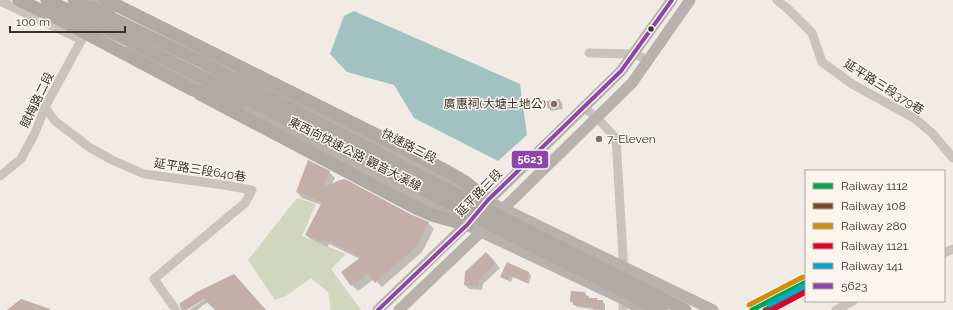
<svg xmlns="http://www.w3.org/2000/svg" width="953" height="310" font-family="Raleway,'Noto Sans TC',sans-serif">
<rect width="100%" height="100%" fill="#f0ebe5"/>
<polygon fill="#d1d6bf" points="297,198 316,204 302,236 346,254 331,269 361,310 329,310 331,308 328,292 311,278 286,296 275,300 248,260"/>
<polygon fill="#a1c2c1" points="354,11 520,84 527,135 498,161 414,118 394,85 347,72 330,54 344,16"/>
<g fill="#0003">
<polygon points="559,100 562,103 563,109 551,111 549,109"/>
<polygon points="329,172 335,178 332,184 428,223 434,229 422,252 382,287 374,279 358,291 352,285 360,259 329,244 328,247 312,240 306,235 322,205 302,198 297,192"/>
<polygon points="486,253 500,268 483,284 482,290 469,289 465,285"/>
<polygon points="507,264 528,273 531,275 529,284 513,277 511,282 504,279 501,276"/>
<polygon points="233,275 265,310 216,310 208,302 197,310 189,310 208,297 207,295 186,310 183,310"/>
<polygon points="585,293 590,299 596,299 599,301 602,301 605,304 605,310 594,310 592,309 577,307 571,301"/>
</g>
<g fill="#c3afa7">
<polygon points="560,99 561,106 548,109 546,101"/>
<polygon points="308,160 330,171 324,187 340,180 345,179 412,215 429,222 416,247 375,283 368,274 351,286 341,272 361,257 324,239 322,242 305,235 322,202 296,192"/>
<polygon points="486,252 496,263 479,280 478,286 464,285 465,272"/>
<polygon points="507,262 529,272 527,283 510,275 508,280 500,277"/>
<polygon points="234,274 266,310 215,310 204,299 187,310 182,310 179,304 197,292"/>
<polygon points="571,291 585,292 585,296 589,296 588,298 597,298 597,300 603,300 603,309 591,309 591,307 573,305 573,302 570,302"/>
<polygon points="21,299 50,309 50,310 7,310"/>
</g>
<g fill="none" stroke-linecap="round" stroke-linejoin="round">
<g stroke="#c9c3be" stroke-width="9">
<polyline points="777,0 789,10 812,33 822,62 852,84 914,118 932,133 953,158"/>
<polyline points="0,1 82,40"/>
<polyline points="589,53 634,54 648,60"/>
<polyline points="45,107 55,121 89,147 112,160 144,174 224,185 252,190 245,203 154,279 176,310"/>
<polyline points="584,108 596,117 616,138 624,273"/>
<polyline points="0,176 21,159 35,133 45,107 88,28"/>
<polyline points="944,253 953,249"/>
<polyline points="623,310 623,293"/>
<polyline points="836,310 853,301"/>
</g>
<g stroke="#b8b1ad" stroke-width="11">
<polyline points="96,0 112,8"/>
<polyline points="131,50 209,91"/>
<polyline points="241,75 473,194 713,310"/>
<polyline points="228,100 481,232 623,299 642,310"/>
<polyline points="484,205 621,71 672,0"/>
<polyline points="499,213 632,83 690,0"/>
<polyline points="378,310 471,220"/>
<polyline points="399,310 486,227"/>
</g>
<g stroke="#afaaa4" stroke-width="13">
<polyline points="200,94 416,208 432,215 467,225"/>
<polyline points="407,150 452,174 464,181 488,200"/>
</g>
<g stroke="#afaaa4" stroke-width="13">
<polyline points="19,0 61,20 193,90 240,101"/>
<polyline points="47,0 265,108 537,248 662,310"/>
<polyline points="74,0 202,62 432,182 685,310"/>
<polyline points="106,0 407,150"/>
</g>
<defs>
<polyline id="bus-1" points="378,310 467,225 488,200 621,71 672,0"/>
</defs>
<use href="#bus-1" stroke="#fbf5ee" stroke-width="7"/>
<use href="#bus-1" stroke="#8e44ad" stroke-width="4"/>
<defs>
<polyline id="rail-1" points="752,310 806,282"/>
<polyline id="rail-2" points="765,310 806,289"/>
<polyline id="rail-3" points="749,305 803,277"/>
<polyline id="rail-4" points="772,310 806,292"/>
<polyline id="rail-5" points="769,305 803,287"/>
</defs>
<use href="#rail-1" stroke="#fbf5ee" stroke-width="8"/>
<use href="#rail-2" stroke="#fbf5ee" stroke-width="8"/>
<use href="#rail-3" stroke="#fbf5ee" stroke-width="8"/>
<use href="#rail-4" stroke="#fbf5ee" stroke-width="8"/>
<use href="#rail-5" stroke="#fbf5ee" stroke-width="8"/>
<use href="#rail-1" stroke="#00a651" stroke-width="5"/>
<use href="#rail-2" stroke="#7a4b2a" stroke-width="5"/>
<use href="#rail-3" stroke="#d18e09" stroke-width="5"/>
<use href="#rail-4" stroke="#e4002b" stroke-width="5"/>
<use href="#rail-5" stroke="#00a9ce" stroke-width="5"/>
</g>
<circle fill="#3b302b" stroke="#fbf5ee" stroke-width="1.5" cx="651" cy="29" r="3.5"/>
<g fill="#7a716c" stroke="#fbf5ee" stroke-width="1.5">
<circle cx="554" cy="104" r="4"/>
<circle cx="599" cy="139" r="4"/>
</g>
<g text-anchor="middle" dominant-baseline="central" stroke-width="3" stroke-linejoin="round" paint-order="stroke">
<g font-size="12" fill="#3b302b" stroke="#fbf5ee">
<text transform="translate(884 87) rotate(32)">延平路三段379巷</text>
<text transform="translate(37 100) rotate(-64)">賦梅路二段</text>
<text transform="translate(409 146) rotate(27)">快速路三段</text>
<text transform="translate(355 154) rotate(27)">東西向快速公路 觀音大溪線</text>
<text transform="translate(200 170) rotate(9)">延平路三段640巷</text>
<text transform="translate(479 193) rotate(-46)">延平路三段</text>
</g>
<g font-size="12" fill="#3b302b" stroke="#fbf5ee" text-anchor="end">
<text x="546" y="104">廣惠祠(大塘土地公)</text>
<text x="607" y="139" text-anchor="start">7-Eleven</text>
</g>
</g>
<rect stroke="#fbf5ee" stroke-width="1.5" x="511" y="150" width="38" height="19" rx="4" fill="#8e44ad"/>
<g font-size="11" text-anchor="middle" font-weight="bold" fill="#fff">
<text x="530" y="163">5623</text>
</g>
<rect x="805" y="170" width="140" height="132" fill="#fbf5ee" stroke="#aea6a0"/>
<rect x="813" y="183" width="20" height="6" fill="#00a651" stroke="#aea6a0"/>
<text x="841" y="190" font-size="12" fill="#3b302b">Railway 1112</text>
<rect x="813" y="203" width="20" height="6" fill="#7a4b2a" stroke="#aea6a0"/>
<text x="841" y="210" font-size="12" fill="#3b302b">Railway 108</text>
<rect x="813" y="223" width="20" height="6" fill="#d18e09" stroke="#aea6a0"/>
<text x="841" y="230" font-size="12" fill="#3b302b">Railway 280</text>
<rect x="813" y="243" width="20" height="6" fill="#e4002b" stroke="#aea6a0"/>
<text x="841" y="250" font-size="12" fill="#3b302b">Railway 1121</text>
<rect x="813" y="263" width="20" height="6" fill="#00a9ce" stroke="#aea6a0"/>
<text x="841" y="270" font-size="12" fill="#3b302b">Railway 141</text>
<rect x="813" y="283" width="20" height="6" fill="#8e44ad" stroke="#aea6a0"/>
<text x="841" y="290" font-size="12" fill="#3b302b">5623</text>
<path d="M10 26v6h115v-6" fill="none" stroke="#3b302b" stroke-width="2"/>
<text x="16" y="26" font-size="12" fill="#3b302b" stroke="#fbf5ee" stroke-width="3" paint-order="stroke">100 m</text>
</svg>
